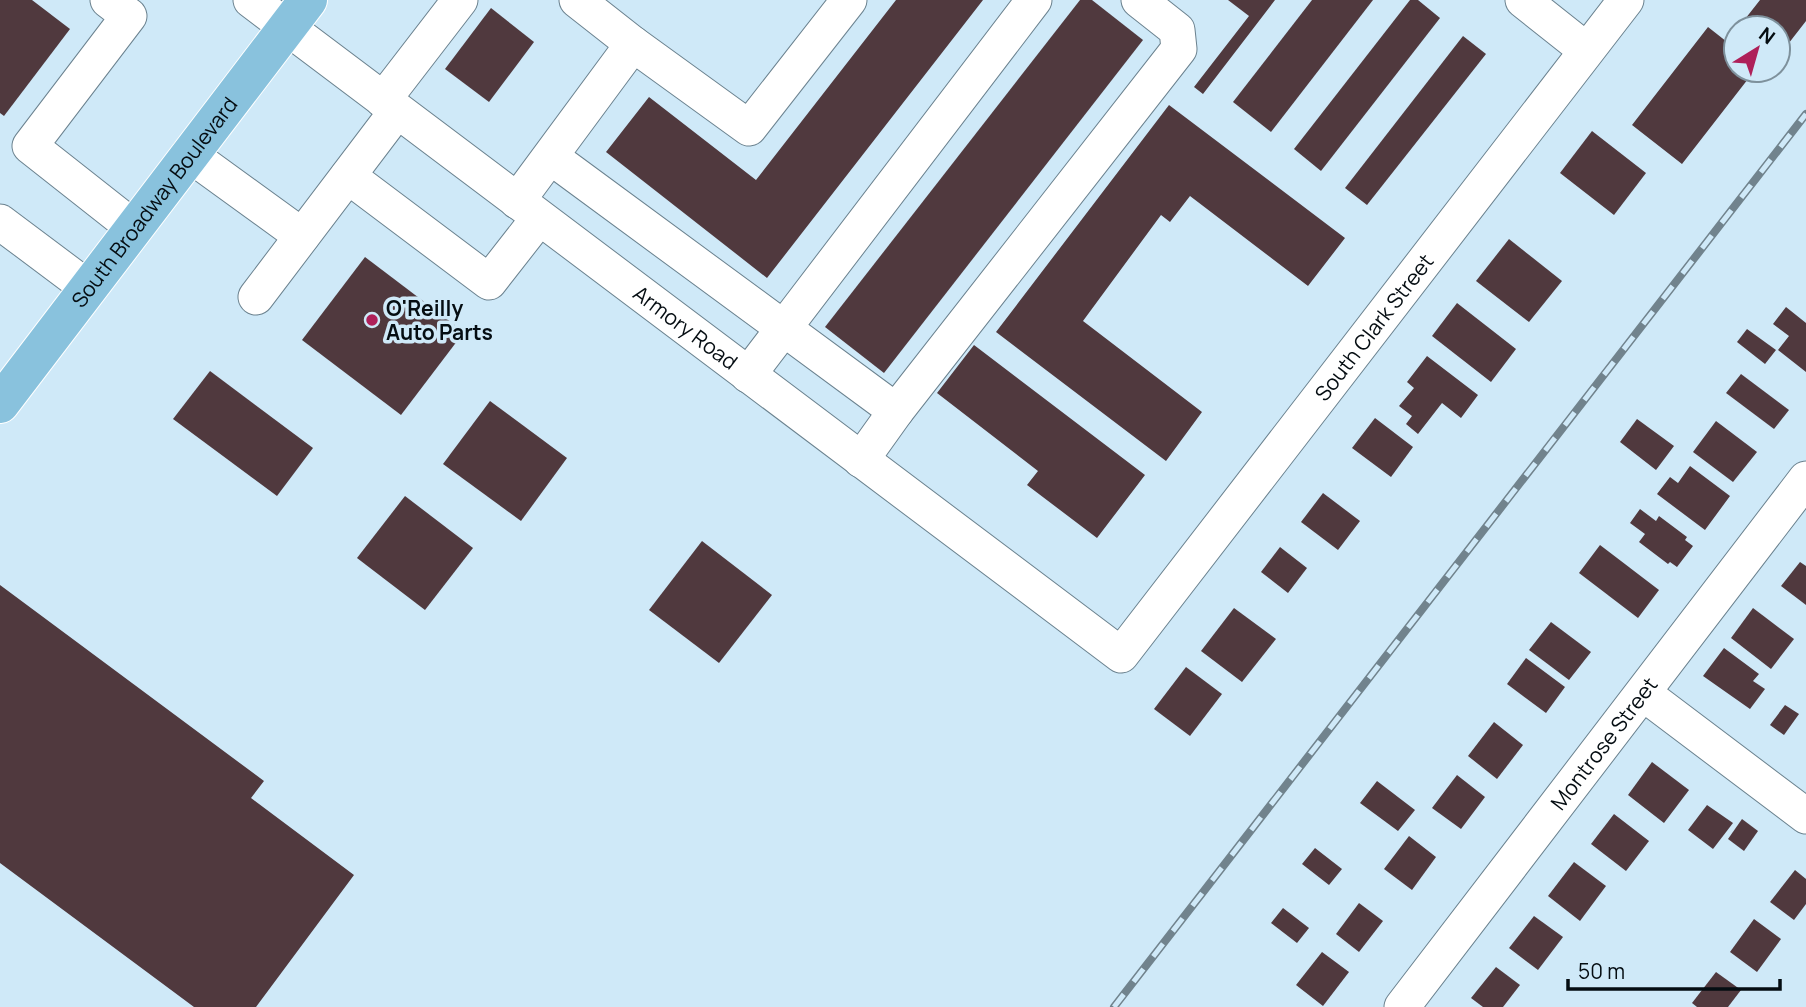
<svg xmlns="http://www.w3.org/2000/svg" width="1806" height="1007" font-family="Manrope,sans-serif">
<rect width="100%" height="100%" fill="#cfe9f8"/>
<g fill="#50393e">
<polygon points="0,0 32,0 70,29 4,116 0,113"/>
<polygon points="896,0 983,0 767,278 606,152 649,97 756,180"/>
<polygon points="1080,0 1092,0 1143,40 884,373 825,327"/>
<polygon points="1228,0 1275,0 1203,94 1194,87 1249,16"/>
<polygon points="1312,0 1373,0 1271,132 1233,102"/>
<polygon points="1410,0 1418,0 1440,18 1321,171 1294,149"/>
<polygon points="1760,0 1806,0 1806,21 1778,57 1778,28 1738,28"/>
<polygon points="491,8 534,42 489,102 445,69"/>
<polygon points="1708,27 1736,49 1736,70 1755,70 1682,164 1632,125"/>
<polygon points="1463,36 1486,54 1367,205 1345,188"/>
<polygon points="1169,105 1345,238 1308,286 1190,196 1170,222 1161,215 1083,321 1202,412 1166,461 996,332"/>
<polygon points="1592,131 1646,173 1614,215 1560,173"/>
<polygon points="1509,239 1562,281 1529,322 1476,281"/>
<polygon points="365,257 464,332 401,415 302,340"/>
<polygon points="1457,303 1516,349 1491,382 1432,336"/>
<polygon points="1786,307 1806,323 1806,372 1778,350 1789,336 1773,324"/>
<polygon points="1747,329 1776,350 1765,364 1737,342"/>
<polygon points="974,345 1145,475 1097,538 1027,485 1038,471 937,393"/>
<polygon points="1427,356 1478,395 1461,418 1442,403 1418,434 1406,424 1412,416 1399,406 1414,388 1407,382"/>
<polygon points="210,371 313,448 277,496 173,419"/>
<polygon points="1741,374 1789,410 1774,429 1726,393"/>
<polygon points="490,401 567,458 521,521 443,464"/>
<polygon points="1375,418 1413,447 1391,477 1352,448"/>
<polygon points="1637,419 1674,446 1656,470 1620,442"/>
<polygon points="1716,421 1757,452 1733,482 1693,452"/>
<polygon points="1690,466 1730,496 1705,530 1657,494 1670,477 1678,483"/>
<polygon points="1323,493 1360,521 1338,550 1301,522"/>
<polygon points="405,496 473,548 425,610 357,558"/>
<polygon points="1640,509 1656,521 1659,516 1687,537 1685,540 1693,546 1677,567 1670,562 1668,564 1639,542 1645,534 1630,523"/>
<polygon points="702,541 772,595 719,663 649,610"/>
<polygon points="1600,545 1659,590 1638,618 1579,573"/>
<polygon points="1280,547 1307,568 1288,593 1261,572"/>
<polygon points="1800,562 1806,566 1806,605 1781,586"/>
<polygon points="0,585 264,781 251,798 354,875 256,1007 194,1007 0,863"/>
<polygon points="1234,608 1276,639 1242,682 1201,651"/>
<polygon points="1753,608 1794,639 1771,669 1731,638"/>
<polygon points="1551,622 1591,652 1569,680 1529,650"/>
<polygon points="1724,648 1759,674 1753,681 1765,689 1750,709 1703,676"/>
<polygon points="1526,658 1565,687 1546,713 1507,684"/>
<polygon points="1186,667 1222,694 1190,736 1154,709"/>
<polygon points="1785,705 1799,714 1784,735 1770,725"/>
<polygon points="1494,722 1523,745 1497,779 1468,756"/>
<polygon points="1652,762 1689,790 1664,823 1628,795"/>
<polygon points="1457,775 1485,797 1461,829 1432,808"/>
<polygon points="1377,781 1415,810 1398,831 1360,803"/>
<polygon points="1707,805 1733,823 1713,849 1688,830"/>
<polygon points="1614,814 1649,841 1626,871 1591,844"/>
<polygon points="1742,819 1758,831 1744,851 1728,839"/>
<polygon points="1409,836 1436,857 1412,890 1384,869"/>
<polygon points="1315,848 1342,869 1329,885 1302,864"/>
<polygon points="1574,862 1606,886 1580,921 1548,896"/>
<polygon points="1795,870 1806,879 1806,904 1794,920 1770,902"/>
<polygon points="1359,903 1383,921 1359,952 1336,934"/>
<polygon points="1283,908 1309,928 1297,943 1271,923"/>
<polygon points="1534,916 1563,937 1538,970 1509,948"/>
<polygon points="1754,919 1781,939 1757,972 1730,952"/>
<polygon points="1322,952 1349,972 1323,1006 1296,985"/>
<polygon points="1496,967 1520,985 1503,1007 1483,1007 1471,998"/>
<polygon points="1716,972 1741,990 1728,1007 1697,1007 1692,1003"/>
</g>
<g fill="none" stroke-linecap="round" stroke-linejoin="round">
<defs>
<g id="minor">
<polyline points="108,0 129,16 30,146 134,228"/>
<path id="s1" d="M 251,0 L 1121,655 L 1626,0"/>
<polyline points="1523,0 1586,50"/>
<polyline points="633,44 749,128 849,0"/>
<polyline points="383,100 460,0"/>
<polyline points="189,154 302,236"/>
<polyline points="551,157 896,411 1179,49 1177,30 1139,0"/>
<polyline points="348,176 489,282 539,218"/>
<polyline points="517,201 633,44 577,0"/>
<polyline points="0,222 88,288"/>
<polyline points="256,297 397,111"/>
<polyline points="748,375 1034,0"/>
<polyline points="861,460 896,411"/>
<polyline points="1643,693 1806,816"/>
<path id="s2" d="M 1402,1007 L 1806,479"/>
</g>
<g id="major">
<path id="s3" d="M 0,404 L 308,0"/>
</g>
</defs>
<use href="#minor" stroke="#6b828f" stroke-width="37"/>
<use href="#major" stroke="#fff" stroke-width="40"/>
<use href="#minor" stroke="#fff" stroke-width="35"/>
<use href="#major" stroke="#89c2dd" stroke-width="38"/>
<defs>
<polyline id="rail" points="1114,1007 1806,114"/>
</defs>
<use href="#rail" stroke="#71838d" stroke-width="8"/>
<use href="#rail" stroke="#cfe9f8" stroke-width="5" stroke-dasharray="16" stroke-linecap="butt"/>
</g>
<circle fill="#ae2059" stroke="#cfe9f8" stroke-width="2.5" cx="372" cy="320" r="7"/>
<g text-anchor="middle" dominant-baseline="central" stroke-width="7" stroke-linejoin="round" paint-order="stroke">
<g font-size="21" fill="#050d12" stroke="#cfe9f8">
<text stroke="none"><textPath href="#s3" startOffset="254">South Broadway Boulevard</textPath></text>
<text stroke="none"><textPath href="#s1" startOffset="1503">South Clark Street</textPath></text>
<text stroke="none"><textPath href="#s1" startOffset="544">Armory Road</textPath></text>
<text stroke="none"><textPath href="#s2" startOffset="332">Montrose Street</textPath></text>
</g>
<g font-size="21" font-weight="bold" fill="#050d12" stroke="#cfe9f8" text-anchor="start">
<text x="386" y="308">O'Reilly<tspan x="386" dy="24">Auto Parts</tspan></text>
</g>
</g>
<g transform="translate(1757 49) rotate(37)"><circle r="33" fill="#cfe9f8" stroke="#7e919c" stroke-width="2"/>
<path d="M0-5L12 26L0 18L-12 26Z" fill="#ae2059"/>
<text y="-10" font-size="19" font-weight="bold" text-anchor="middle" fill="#050d12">N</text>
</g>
<path d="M1568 979v10h212v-10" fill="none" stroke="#050d12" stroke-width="3.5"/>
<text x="1578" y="979" font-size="21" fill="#050d12" stroke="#cfe9f8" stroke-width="5" paint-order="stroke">50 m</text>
</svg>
